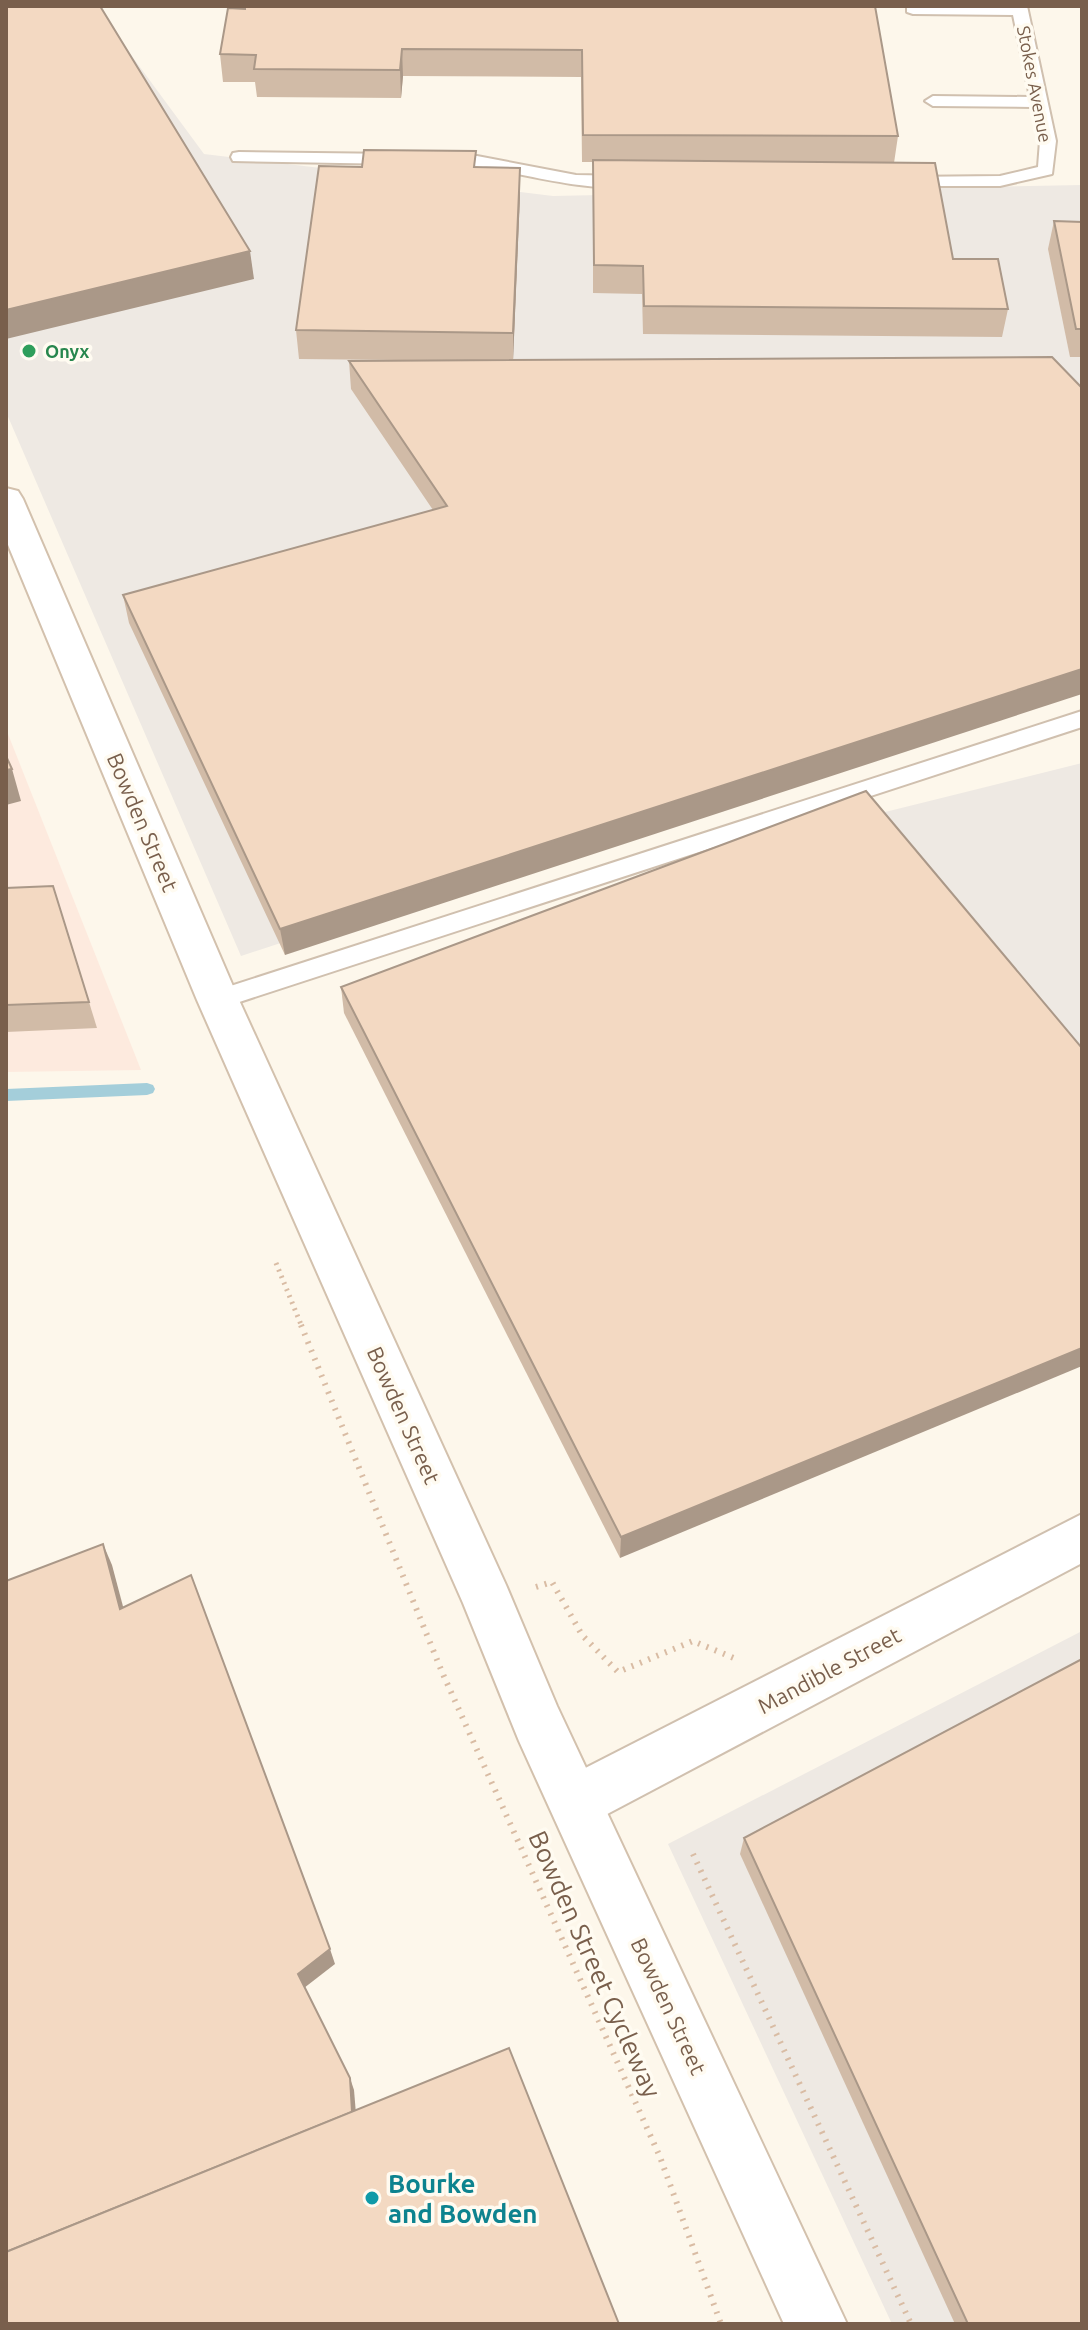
<svg xmlns="http://www.w3.org/2000/svg" width="1088" height="2330" font-family="Ubuntu,sans-serif">
<rect width="100%" height="100%" fill="#fdf7eb"/>
<polygon fill="#fdeade" points="6,729 141,1070 6,1072"/>
<g fill="#eee9e3">
<polygon points="6,6 95,6 204,154 553,196 1082,185 1082,386 1078,386 1082,391 1082,680 241,956 6,412"/>
<polygon points="1082,763 1082,1085 861,818"/>
<polygon points="1082,1631 1082,2324 892,2324 668,1844"/>
</g>
<g fill="none" stroke-linecap="round" stroke-linejoin="round">
<polygon fill="#a4ceda" fill-rule="evenodd" points="147,1083 153,1085 155,1089 153,1093 147,1095 6,1101 6,1089"/>
<defs>
<g id="lane">
<polygon points="907,6 1027,6 1056,141 1052,174 1000,186 897,186 894,182 897,178 903,177 1000,176 1038,167 1040,141 1032,107 933,106 925,101 933,96 1030,97 1013,15 913,14 907,12"/>
<polygon points="239,152 397,154 405,159 397,164 233,161 231,157 233,153"/>
<path d="M 440,155 L 477,156 L 576,175 L 627,176 L 636,181 C 616,200 507,170 477,166 C 463,165 448,167 434,164 L 431,160 Z"/>
<polygon points="1082,711 1082,727 218,1009 209,1007 206,1000 209,993"/>
</g>
<polygon id="street" points="1082,1514 1082,1563 594,1821 575,1829 556,1821 548,1802 556,1783"/>
<polygon id="secondary" points="6,488 18,491 23,499 239,1000 506,1585 557,1706 847,2324 784,2324 519,1741 463,1603 197,1000 6,540"/>
</defs>
<use href="#lane" stroke="#d0c0af" stroke-width="4"/>
<use href="#street" stroke="#d0c0af" stroke-width="4"/>
<use href="#secondary" stroke="#d3c1ad" stroke-width="4"/>
<polyline stroke="#d9bca4" stroke-width="5" stroke-dasharray="2 5" stroke-linecap="butt" points="276,1263 302,1327"/>
<g stroke="#d9bca4" stroke-width="6" stroke-dasharray="2 7" stroke-linecap="butt">
<polyline points="301,1325 442,1672 660,2157 721,2324"/>
<polyline points="536,1587 552,1582 582,1635 618,1672 693,1641 736,1659"/>
<polyline points="693,1854 911,2324"/>
</g>
<use href="#lane" fill="#fff" fill-rule="evenodd"/>
<use href="#street" fill="#fff" fill-rule="evenodd"/>
<use href="#secondary" fill="#fff" fill-rule="evenodd"/>
</g>
<g fill="#d1bba7">
<polygon points="875,6 898,136 894,163 953,259 1008,309 1002,337 643,334 642,294 593,293 593,162 582,162 581,77 403,76 401,98 257,97 255,82 223,82 220,54"/>
<polygon points="476,167 520,168 520,195 513,360 285,955 129,623 123,595 433,510 351,389 349,361 491,361 299,359 296,330"/>
<polygon points="1054,221 1082,222 1082,357 1070,357 1048,249"/>
<polygon points="866,791 620,1558 344,1013 341,987"/>
<polygon points="6,888 89,1002 97,1028 6,1032"/>
<polygon points="744,1838 1082,2324 955,2324 740,1854"/>
</g>
<g fill="#aa9888">
<polygon points="402,49 403,76 401,98 400,70"/>
<polygon points="520,168 520,195 513,361 513,333"/>
<polygon points="250,251 254,279 6,339 6,310"/>
<polygon points="1082,669 1082,694 285,955 280,929"/>
<polygon points="12,769 21,801 6,805 6,770"/>
<polygon points="1082,1348 1082,1366 620,1558 621,1537"/>
<polygon points="103,1544 112,1565 129,1629 120,1609"/>
<polygon points="330,1949 335,1964 304,1988 298,1974"/>
<polygon points="350,2078 354,2090 357,2126 6,2269"/>
</g>
<g fill="#f3d9c2" stroke="#aa9888" stroke-width="2">
<polygon points="6,6 100,6 250,251 6,310"/>
<polygon points="245,6 875,6 898,136 583,135 582,50 402,49 400,70 254,69 256,55 220,54 228,8 245,9"/>
<polygon points="364,150 476,151 474,167 520,168 513,333 296,330 319,166 362,167"/>
<polygon points="593,160 935,163 953,259 998,259 1008,309 644,306 643,266 594,265"/>
<polygon points="1054,221 1082,222 1082,329 1076,329"/>
<polygon points="1052,357 1082,388 1082,669 280,929 123,595 447,506 349,361"/>
<polygon points="6,756 12,769 6,770"/>
<polygon points="866,791 1082,1048 1082,1348 621,1537 341,987"/>
<polygon points="53,886 89,1002 6,1005 6,888"/>
<polygon points="103,1544 120,1609 191,1575 330,1949 298,1974 350,2078 352,2112 6,2252 6,1581"/>
<polygon points="1082,1659 1082,2324 968,2324 744,1838"/>
<polygon points="509,2048 619,2324 6,2324 6,2252"/>
</g>
<circle fill="#2e9e5b" stroke="#fffbf1" stroke-width="3" cx="29" cy="351" r="8"/>
<circle fill="#0f9aa8" stroke="#fffbf1" stroke-width="3" cx="372" cy="2198" r="8"/>
<g text-anchor="middle" dominant-baseline="central" stroke-width="7" stroke-linejoin="round" paint-order="stroke">
<g font-size="18" fill="#795f4c" stroke="#fffbf1">
<text transform="translate(1035 84) rotate(79)">Stokes Avenue</text>
</g>
<g font-size="18" font-weight="bold" fill="#27864d" stroke="#fffbf1" text-anchor="start">
<text x="45" y="351">Onyx</text>
</g>
<g font-size="22" fill="#795f4c" stroke="#fffbf1">
<text transform="translate(143 822) rotate(67)">Bowden Street</text>
<text transform="translate(404 1415) rotate(66)">Bowden Street</text>
<text transform="translate(829 1670) rotate(-28)">Mandible Street</text>
<text transform="translate(669 2006) rotate(65)">Bowden Street</text>
</g>
<g font-size="26" fill="#795f4c" stroke="#fffbf1">
<text transform="translate(595 1964) rotate(66)">Bowden Street Cycleway</text>
</g>
<g font-size="26" font-weight="bold" fill="#0d838f" stroke="#fffbf1" text-anchor="start">
<text x="388" y="2183">Bourke<tspan x="388" dy="30">and Bowden</tspan></text>
</g>
</g>
<rect width="1088" height="2330" fill="none" stroke="#795f4c" stroke-width="16"/>
</svg>
